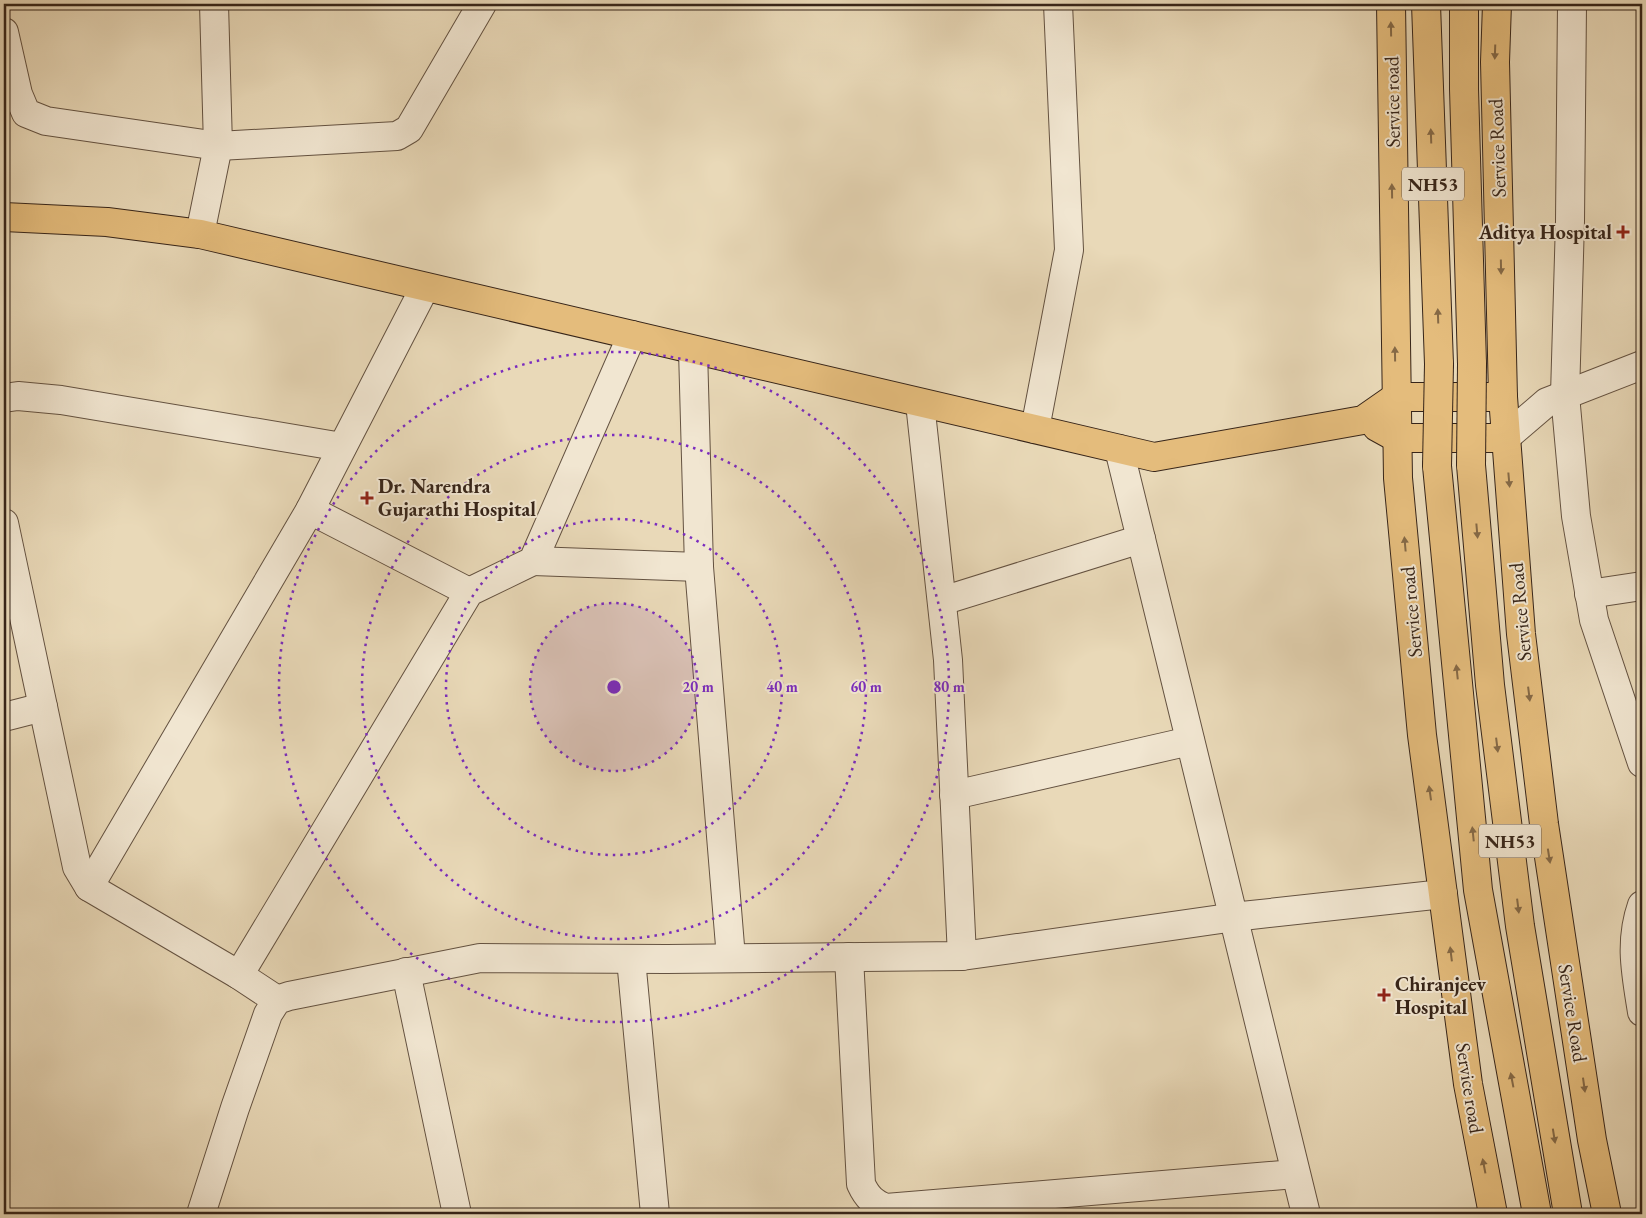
<svg xmlns="http://www.w3.org/2000/svg" width="1646" height="1218" font-family="'EB Garamond',serif">
<rect width="100%" height="100%" fill="#e9d9b8"/>
<filter id="stains"><feTurbulence type="fractalNoise" baseFrequency=".004" numOctaves="4"/><feColorMatrix values="0 0 0 0 .2 0 0 0 0 .09 0 0 0 0 .02 0 0 0 .5 -.17"/></filter>
<radialGradient id="worn" r=".72"><stop offset=".6" stop-color="#630" stop-opacity="0"/><stop offset="1" stop-color="#630" stop-opacity=".3"/></radialGradient>
<g fill="none" stroke-linecap="round" stroke-linejoin="round">
<defs>
<g id="minor">
<polyline points="1572,4 1570,221 1565,395 1576,516 1594,620 1642,763"/>
<polyline points="4,32 18,94 26,113 46,121 218,146 397,136 409,129 482,4"/>
<polyline points="200,234 218,146 214,4"/>
<polyline points="693,350 699,567 731,958"/>
<polyline points="4,398 18,396 61,400 342,447"/>
<polyline points="920,403 948,660 962,956"/>
<polyline points="1035,429 1069,250 1058,4"/>
<polyline points="1505,438 1547,402 1642,365"/>
<polyline points="1119,449 1306,1214"/>
<polyline points="310,510 469,592"/>
<polyline points="4,523 77,867 89,887 239,975 277,1000"/>
<polyline points="533,561 699,567"/>
<polyline points="1589,594 1642,586"/>
<polyline points="942,601 1141,539"/>
<polyline points="4,717 43,707"/>
<polyline points="954,795 1190,741"/>
<polyline points="89,887 310,510 425,287"/>
<path d="M 1642,905 C 1629,942 1636,974 1642,1012"/>
<path d="M 849,957 L 861,1184 C 867,1197 873,1203 886,1208 L 1295,1174"/>
<polyline points="631,959 655,1214"/>
<polyline points="406,972 457,1214"/>
<polyline points="239,975 469,592 533,561 632,335"/>
<polyline points="201,1214 235,1108 268,1014 277,1000 289,996 480,958 667,959 962,956 1242,916 1443,894"/>
</g>
<g id="primary">
<polyline points="4,217 107,222 200,234 1154,457 1363,420 1396,397 1503,397"/>
<polyline points="1377,427 1397,438 1505,438"/>
</g>
<g id="trunk">
<polyline points="1391,4 1398,478 1422,735 1468,1084 1493,1214"/>
<polyline points="1426,4 1439,364"/>
<polyline points="1464,4 1464,89 1472,364"/>
<polyline points="1497,4 1495,62 1503,397 1521,634 1544,824 1592,1140 1607,1214"/>
<polyline points="1471,465 1490,685 1520,926 1568,1214"/>
<polyline points="1437,466 1478,890 1537,1214"/>
</g>
</defs>
<use href="#minor" stroke="#645241" stroke-width="30"/>
<use href="#primary" stroke="#372519" stroke-width="30"/>
<use href="#trunk" stroke="#372519" stroke-width="30"/>
<use href="#minor" stroke="#f1e6d1" stroke-width="28"/>
<use href="#primary" stroke="#e4bc7c" stroke-width="28"/>
<use href="#trunk" stroke="#e4bc7c" stroke-width="28"/>
<defs>
<g id="trunk-bridge">
<polyline points="1471,465 1472,364"/>
<polyline points="1437,466 1439,364"/>
</g>
</defs>
<use href="#trunk-bridge" stroke="#372519" stroke-width="30" stroke-linecap="butt"/>
<use href="#trunk-bridge" stroke="#e4bc7c" stroke-width="28"/>
</g>
<defs><path id="oneway-solid" d="M-6-.8H1V-3.2L6.5 0L1 3.2V.8H-6Z" transform="scale(1.25)"/></defs>
<g fill="#856946">
<use href="#oneway-solid" transform="translate(1391 29) rotate(-91)"/>
<use href="#oneway-solid" transform="translate(1495 52) rotate(92)"/>
<use href="#oneway-solid" transform="translate(1431 136) rotate(-92)"/>
<use href="#oneway-solid" transform="translate(1392 191) rotate(-91)"/>
<use href="#oneway-solid" transform="translate(1501 267) rotate(89)"/>
<use href="#oneway-solid" transform="translate(1438 316) rotate(-92)"/>
<use href="#oneway-solid" transform="translate(1395 354) rotate(-91)"/>
<use href="#oneway-solid" transform="translate(1509 480) rotate(85)"/>
<use href="#oneway-solid" transform="translate(1477 531) rotate(85)"/>
<use href="#oneway-solid" transform="translate(1405 544) rotate(-95)"/>
<use href="#oneway-solid" transform="translate(1457 672) rotate(-96)"/>
<use href="#oneway-solid" transform="translate(1529 694) rotate(83)"/>
<use href="#oneway-solid" transform="translate(1497 745) rotate(83)"/>
<use href="#oneway-solid" transform="translate(1430 793) rotate(-98)"/>
<use href="#oneway-solid" transform="translate(1473 834) rotate(-96)"/>
<use href="#oneway-solid" transform="translate(1549 856) rotate(81)"/>
<use href="#oneway-solid" transform="translate(1518 906) rotate(83)"/>
<use href="#oneway-solid" transform="translate(1451 954) rotate(-97)"/>
<use href="#oneway-solid" transform="translate(1512 1080) rotate(-101)"/>
<use href="#oneway-solid" transform="translate(1584 1085) rotate(82)"/>
<use href="#oneway-solid" transform="translate(1554 1136) rotate(81)"/>
<use href="#oneway-solid" transform="translate(1484 1166) rotate(-101)"/>
</g>
<circle cx="614" cy="687" r="84" fill="#7b2cbf" fill-opacity=".12"/>
<g fill="none" stroke="#7b2cbf" stroke-width="2.5" stroke-dasharray="2.5 5">
<circle cx="614" cy="687" r="84"/>
<circle cx="614" cy="687" r="168"/>
<circle cx="614" cy="687" r="252"/>
<circle cx="614" cy="687" r="335"/>
</g>
<g fill="#8f2418" stroke="#f1e6d1" stroke-width="2">
<path d="M1620.5 224.5h5v5h5v5h-5v5h-5v-5h-5v-5h5z"/>
<path d="M364.5 490.5h5v5h5v5h-5v5h-5v-5h-5v-5h5z"/>
<path d="M1381.5 987.5h5v5h5v5h-5v5h-5v-5h-5v-5h5z"/>
</g>
<g text-anchor="middle" dominant-baseline="central" stroke-width="4" stroke-linejoin="round" paint-order="stroke">
<g fill="#f1e6d1" stroke="#6f5f50" stroke-width="1">
<rect x="1402" y="167.5" width="62" height="33" rx="4"/>
<rect x="1479" y="824.5" width="62" height="33" rx="4"/>
</g>
<g font-size="19" font-weight="bold" fill="#372519">
<text x="1433" y="184">NH53</text>
<text x="1510" y="841">NH53</text>
</g>
<g font-size="20" fill="#372519" stroke="#f1e6d1">
<text transform="translate(1392 102) rotate(-91)">Service road</text>
<text transform="translate(1497 148) rotate(-92)">Service Road</text>
<text transform="translate(1411 612) rotate(-95)">Service road</text>
<text transform="translate(1520 612) rotate(-95)">Service Road</text>
<text transform="translate(1573 1013) rotate(81)">Service Road</text>
<text transform="translate(1470 1088) rotate(81)">Service road</text>
</g>
<g font-size="20" font-weight="bold" fill="#372519" stroke="#f1e6d1" text-anchor="start">
<text x="1612" y="232" text-anchor="end">Aditya Hospital</text>
<text x="378" y="486">Dr. Narendra<tspan x="378" dy="23">Gujarathi Hospital</tspan></text>
<text x="1395" y="984">Chiranjeev<tspan x="1395" dy="23">Hospital</tspan></text>
</g>
</g>
<circle cx="614" cy="687" r="8" fill="#7b2cbf" stroke="#f1e6d1" stroke-width="2.5"/>
<g font-size="15" text-anchor="middle" font-weight="bold" fill="#7b2cbf" stroke="#f1e6d1" stroke-width="4" stroke-linejoin="round" paint-order="stroke">
<text x="698" y="692">20 m</text>
<text x="782" y="692">40 m</text>
<text x="866" y="692">60 m</text>
<text x="949" y="692">80 m</text>
</g>
<rect width="1646" height="1218" fill="none" stroke="#e9d9b8" stroke-width="20"/>
<rect x="5" y="5" width="1636" height="1208" fill="none" stroke="#372519" stroke-width="2.5"/>
<rect x="10" y="10" width="1626" height="1198" fill="none" stroke="#372519"/>
<rect width="100%" height="100%" filter="url(#stains)"/>
<rect width="100%" height="100%" fill="url(#worn)"/>
</svg>
